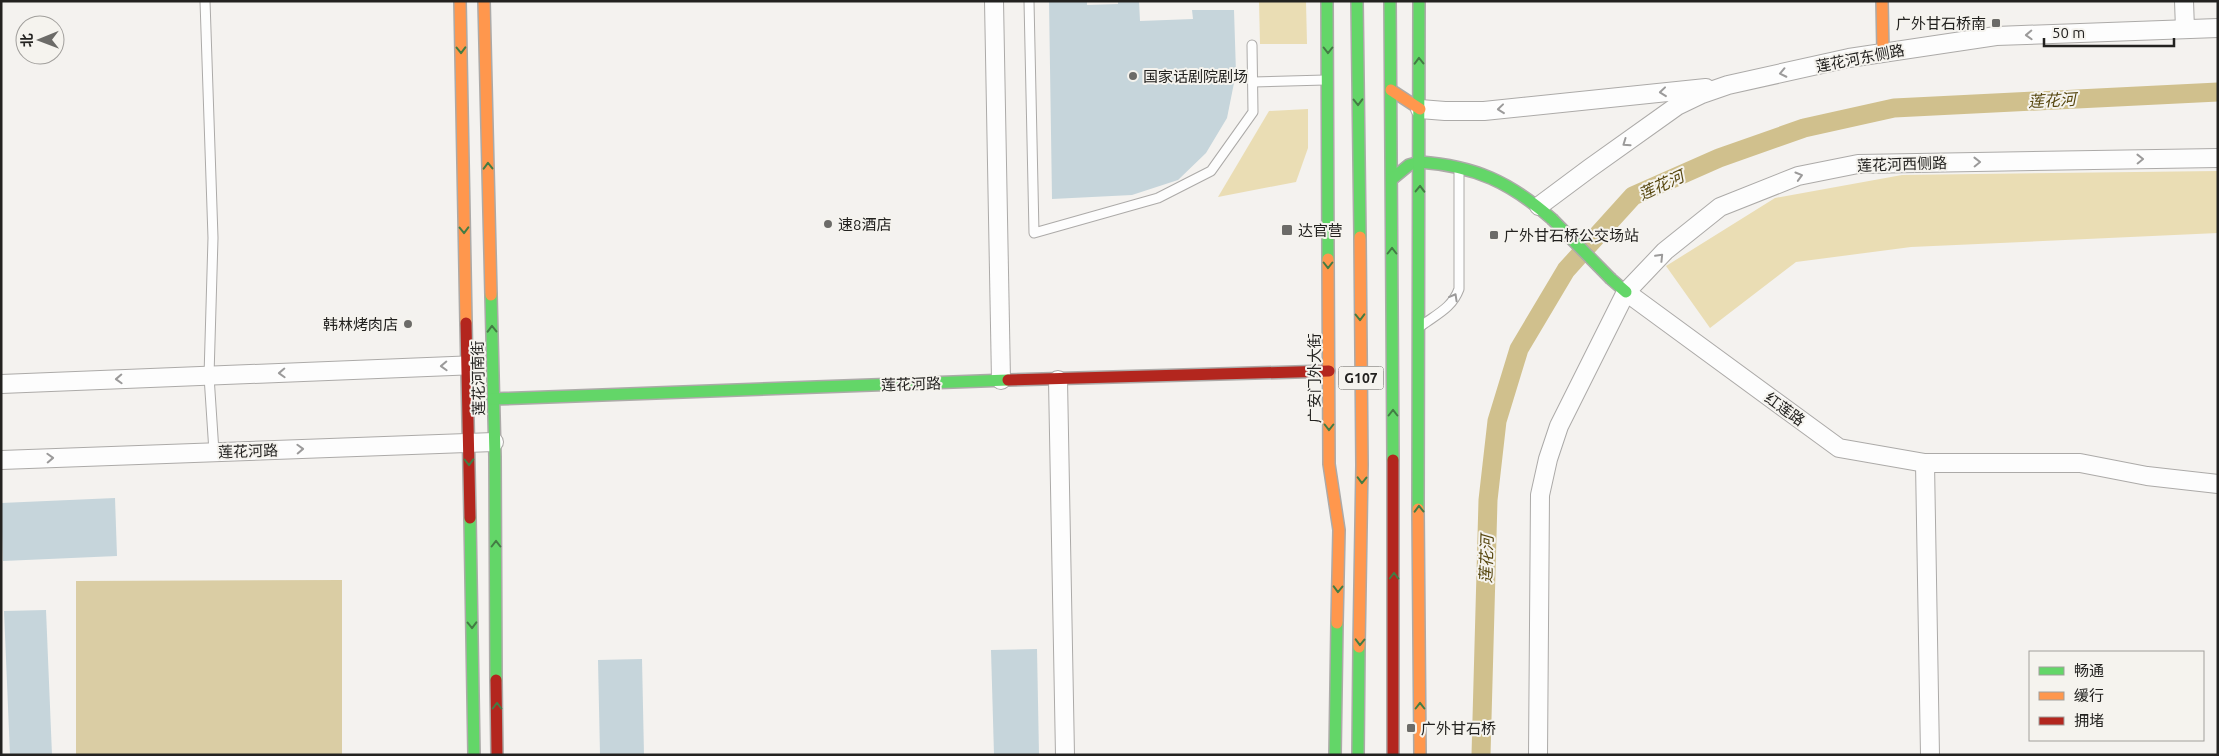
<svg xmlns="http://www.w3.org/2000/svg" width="2219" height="756" font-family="Ubuntu,'Noto Sans SC',sans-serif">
<rect width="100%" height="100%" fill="#f4f2ef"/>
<g fill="#eaddb4">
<polygon points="1259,1 1306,1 1307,44 1260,44"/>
<polygon points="1308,109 1308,148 1296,182 1218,197 1269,111"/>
<polygon points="2218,171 2218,233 1911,247 1796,262 1710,328 1666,266 1775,198 1902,175"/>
</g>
<polygon fill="#dacda4" points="342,580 342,755 76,755 76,581"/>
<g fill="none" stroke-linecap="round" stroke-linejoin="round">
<polyline stroke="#d0c08d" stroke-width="19" points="1481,755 1488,500 1497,421 1519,349 1566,270 1633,196 1719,158 1804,128 1894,108 2218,92"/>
</g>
<g fill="#c6d5db">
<polygon points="1049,1 1087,1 1087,5 1118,4 1118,1 1139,1 1140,21 1193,19 1192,10 1234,10 1236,73 1227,118 1206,153 1178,180 1132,195 1052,199"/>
<polygon points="115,498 117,556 3,561 1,503"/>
<polygon points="46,610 52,755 10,755 4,611"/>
<polygon points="1037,649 1039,755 994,755 991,650"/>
<polygon points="642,659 644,755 600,755 598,660"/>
</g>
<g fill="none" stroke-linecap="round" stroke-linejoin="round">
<defs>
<g id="lane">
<polyline points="205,1 213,238 209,376 214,452"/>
<polyline points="1029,1 1034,233 1158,198 1211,171 1253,112 1252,45"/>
<polyline points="1253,82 1325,80"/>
<path d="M 1421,326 C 1437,314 1452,308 1459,289 L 1459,169"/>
</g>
<g id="street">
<polyline points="994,1 1001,380"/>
<polyline points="2184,1 2185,29"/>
<polyline points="1420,109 1445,111 1484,111 1706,88"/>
<polyline points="1539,206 1590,168 1677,106 1702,94 1728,85 1849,58 1996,36 2218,28"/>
<polyline points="1626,292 1839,448 1925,463 2080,463 2147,476 2218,484"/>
<polyline points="1058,380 1065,755"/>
<polyline points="1,384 477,365"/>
<polyline points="1,460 494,442"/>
<polyline points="1925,463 1930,755"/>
<polyline points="1538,755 1540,495 1548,459 1559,426 1626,292 1665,251 1720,207 1798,176 1858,164 2218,158"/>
</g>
<g id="fast">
<polyline points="1327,1 1328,259"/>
<polyline points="1357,1 1360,237"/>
<polyline points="1390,1 1393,460"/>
<path d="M 1420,162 C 1475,166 1510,182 1552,219"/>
<polyline points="1392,179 1409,165 1420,162"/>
<polyline points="1611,279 1626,292"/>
<polyline points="491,295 495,457 496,680"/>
<polyline points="493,399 1008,380"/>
<polyline points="1418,509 1419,1"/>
<polyline points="470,518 474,755"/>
<polyline points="1335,755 1337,623"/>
<polyline points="1358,755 1359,647"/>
</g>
<g id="slow">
<polyline points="460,1 466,323"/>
<polyline points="484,1 491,295"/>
<polyline points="1882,1 1883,52"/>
<polyline points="1391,90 1420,109"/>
<polyline points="1328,259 1329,464 1339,530 1337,623"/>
<polyline points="1418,509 1420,755"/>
<polyline points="1359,647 1362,465 1360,237"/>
</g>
<g id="jam">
<polyline points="466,323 470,518"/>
<polyline points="1008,380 1329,371"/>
<polyline points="1393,460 1393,755"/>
<polyline points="496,680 497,755"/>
</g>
</defs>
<use href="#lane" stroke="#acaaa8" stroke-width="11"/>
<use href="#street" stroke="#acaaa8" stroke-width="20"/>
<use href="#fast" stroke="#acaaa8" stroke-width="14"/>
<use href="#slow" stroke="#acaaa8" stroke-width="14"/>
<use href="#jam" stroke="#acaaa8" stroke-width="14"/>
<use href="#lane" stroke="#fdfdfd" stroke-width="9"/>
<use href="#street" stroke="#fdfdfd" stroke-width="18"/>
<use href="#fast" stroke="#63d668" stroke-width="11"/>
<use href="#slow" stroke="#ff974d" stroke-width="11"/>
<use href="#jam" stroke="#b3261e" stroke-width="11"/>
<defs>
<polyline id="fast-bridge" points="1552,219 1611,279"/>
</defs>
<use href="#fast-bridge" stroke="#acaaa8" stroke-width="14" stroke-linecap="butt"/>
<use href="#fast-bridge" stroke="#63d668" stroke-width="11"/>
</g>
<defs><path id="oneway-chevron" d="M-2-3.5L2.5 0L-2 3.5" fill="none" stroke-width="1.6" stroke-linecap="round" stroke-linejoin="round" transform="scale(1.25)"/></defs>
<g stroke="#9b9a9a">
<use href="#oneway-chevron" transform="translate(2029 35) rotate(178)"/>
<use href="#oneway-chevron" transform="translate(1783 73) rotate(168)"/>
<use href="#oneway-chevron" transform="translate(1663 92) rotate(174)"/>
<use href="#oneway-chevron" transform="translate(1501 109) rotate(174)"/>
<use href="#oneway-chevron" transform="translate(1626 143) rotate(145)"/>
<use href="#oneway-chevron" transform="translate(2140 159) rotate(-1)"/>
<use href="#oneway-chevron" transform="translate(1977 162) rotate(-1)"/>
<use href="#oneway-chevron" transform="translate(1799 176) rotate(-16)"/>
<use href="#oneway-chevron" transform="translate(1660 257) rotate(-46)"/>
<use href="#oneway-chevron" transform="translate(1454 297) rotate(-61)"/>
<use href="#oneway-chevron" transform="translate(444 366) rotate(178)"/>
<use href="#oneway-chevron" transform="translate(282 373) rotate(178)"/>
<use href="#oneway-chevron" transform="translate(119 379) rotate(178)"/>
<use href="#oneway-chevron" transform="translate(300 449) rotate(-2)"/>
<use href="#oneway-chevron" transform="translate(50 458) rotate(-2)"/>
</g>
<g stroke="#437c44">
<use href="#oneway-chevron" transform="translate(461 50) rotate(89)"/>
<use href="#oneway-chevron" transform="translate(1328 50) rotate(90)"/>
<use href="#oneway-chevron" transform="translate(1419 61) rotate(-91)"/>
<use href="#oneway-chevron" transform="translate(1358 102) rotate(89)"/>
<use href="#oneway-chevron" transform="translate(488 166) rotate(-91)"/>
<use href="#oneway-chevron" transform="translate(1420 189) rotate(-89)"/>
<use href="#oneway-chevron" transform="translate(464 230) rotate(89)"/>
<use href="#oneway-chevron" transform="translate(1392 251) rotate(-90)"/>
<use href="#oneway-chevron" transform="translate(1328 265) rotate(90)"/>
<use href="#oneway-chevron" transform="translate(1360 317) rotate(89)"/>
<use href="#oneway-chevron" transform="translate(492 329) rotate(-91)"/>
<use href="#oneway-chevron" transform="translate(1393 413) rotate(-90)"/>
<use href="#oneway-chevron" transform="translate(1329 427) rotate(90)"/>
<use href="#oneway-chevron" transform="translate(469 462) rotate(89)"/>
<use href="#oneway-chevron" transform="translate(1362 480) rotate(91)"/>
<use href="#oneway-chevron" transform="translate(1419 509) rotate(-91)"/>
<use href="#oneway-chevron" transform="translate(496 544) rotate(-90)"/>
<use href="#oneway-chevron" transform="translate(1394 576) rotate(-90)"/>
<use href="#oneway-chevron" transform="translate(1338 589) rotate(91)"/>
<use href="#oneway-chevron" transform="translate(472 625) rotate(89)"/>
<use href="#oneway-chevron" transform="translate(1360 642) rotate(91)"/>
<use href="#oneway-chevron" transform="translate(497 706) rotate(-90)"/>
<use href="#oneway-chevron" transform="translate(1420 706) rotate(-90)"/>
</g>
<g fill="#6c6b68" stroke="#f5f3ee" stroke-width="2">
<rect x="1991" y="18" width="10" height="10" rx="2.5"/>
<circle cx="1133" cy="76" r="5"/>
<circle cx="828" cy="224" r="5"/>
<rect x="1281" y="224" width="12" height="12" rx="2.5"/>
<rect x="1489" y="230" width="10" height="10" rx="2.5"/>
<circle cx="408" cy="324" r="5"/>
<rect x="1406" y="723" width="10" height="10" rx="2.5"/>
</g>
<g text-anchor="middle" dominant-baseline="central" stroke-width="4" stroke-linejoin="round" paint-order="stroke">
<rect fill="#f5f3ee" stroke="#62615e" stroke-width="1" x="1338.5" y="366.5" width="45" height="23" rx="4"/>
<g font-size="14" font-weight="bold" fill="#232220">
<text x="1361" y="378">G107</text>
</g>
<g font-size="15" fill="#232220" stroke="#f5f3ee" text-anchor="start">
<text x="1986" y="23" text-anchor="end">广外甘石桥南</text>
<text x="1143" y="76">国家话剧院剧场</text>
<text x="838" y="224">速8酒店</text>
<text x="1298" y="230">达官营</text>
<text x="1504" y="235">广外甘石桥公交场站</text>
<text x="398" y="324" text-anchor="end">韩林烤肉店</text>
<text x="1421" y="728">广外甘石桥</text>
</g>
<g font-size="15" fill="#232220" stroke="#f5f3ee">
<text transform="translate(1860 58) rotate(-11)">莲花河东侧路</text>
<text transform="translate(1902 164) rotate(-2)">莲花河西侧路</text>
<text transform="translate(478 378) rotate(-91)">莲花河南街</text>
<text transform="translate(1314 378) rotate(-90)">广安门外大街</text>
<text transform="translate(911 384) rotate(-2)">莲花河路</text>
<text transform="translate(1785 409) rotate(36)">红莲路</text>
<text transform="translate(248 451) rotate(-2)">莲花河路</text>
</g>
<g font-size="16" font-style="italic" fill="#57470f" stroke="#f5f3ee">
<text transform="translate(2052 100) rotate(-3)">莲花河</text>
<text transform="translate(1661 185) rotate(-25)">莲花河</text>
<text transform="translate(1486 559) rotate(-88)">莲花河</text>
</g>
</g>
<rect width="2219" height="756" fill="none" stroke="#232220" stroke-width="5"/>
<rect x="2029" y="651" width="175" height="90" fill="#f5f3ee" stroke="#a19f9c"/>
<rect x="2039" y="667" width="25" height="8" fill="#63d668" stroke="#a19f9c"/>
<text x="2074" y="676" font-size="15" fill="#232220">畅通</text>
<rect x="2039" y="692" width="25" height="8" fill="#ff974d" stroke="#a19f9c"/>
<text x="2074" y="701" font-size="15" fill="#232220">缓行</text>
<rect x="2039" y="717" width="25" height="8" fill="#b3261e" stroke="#a19f9c"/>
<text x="2074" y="726" font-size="15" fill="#232220">拥堵</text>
<g transform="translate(40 40) rotate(269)"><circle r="24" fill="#f5f3ee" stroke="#a19f9c"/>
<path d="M0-4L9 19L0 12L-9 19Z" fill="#6c6b68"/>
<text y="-8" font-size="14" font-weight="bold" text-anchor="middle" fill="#232220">北</text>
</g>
<path d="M2044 38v8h130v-8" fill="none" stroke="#232220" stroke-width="2.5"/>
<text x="2052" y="38" font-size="15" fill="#232220" stroke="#f5f3ee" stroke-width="4" paint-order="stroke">50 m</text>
</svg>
